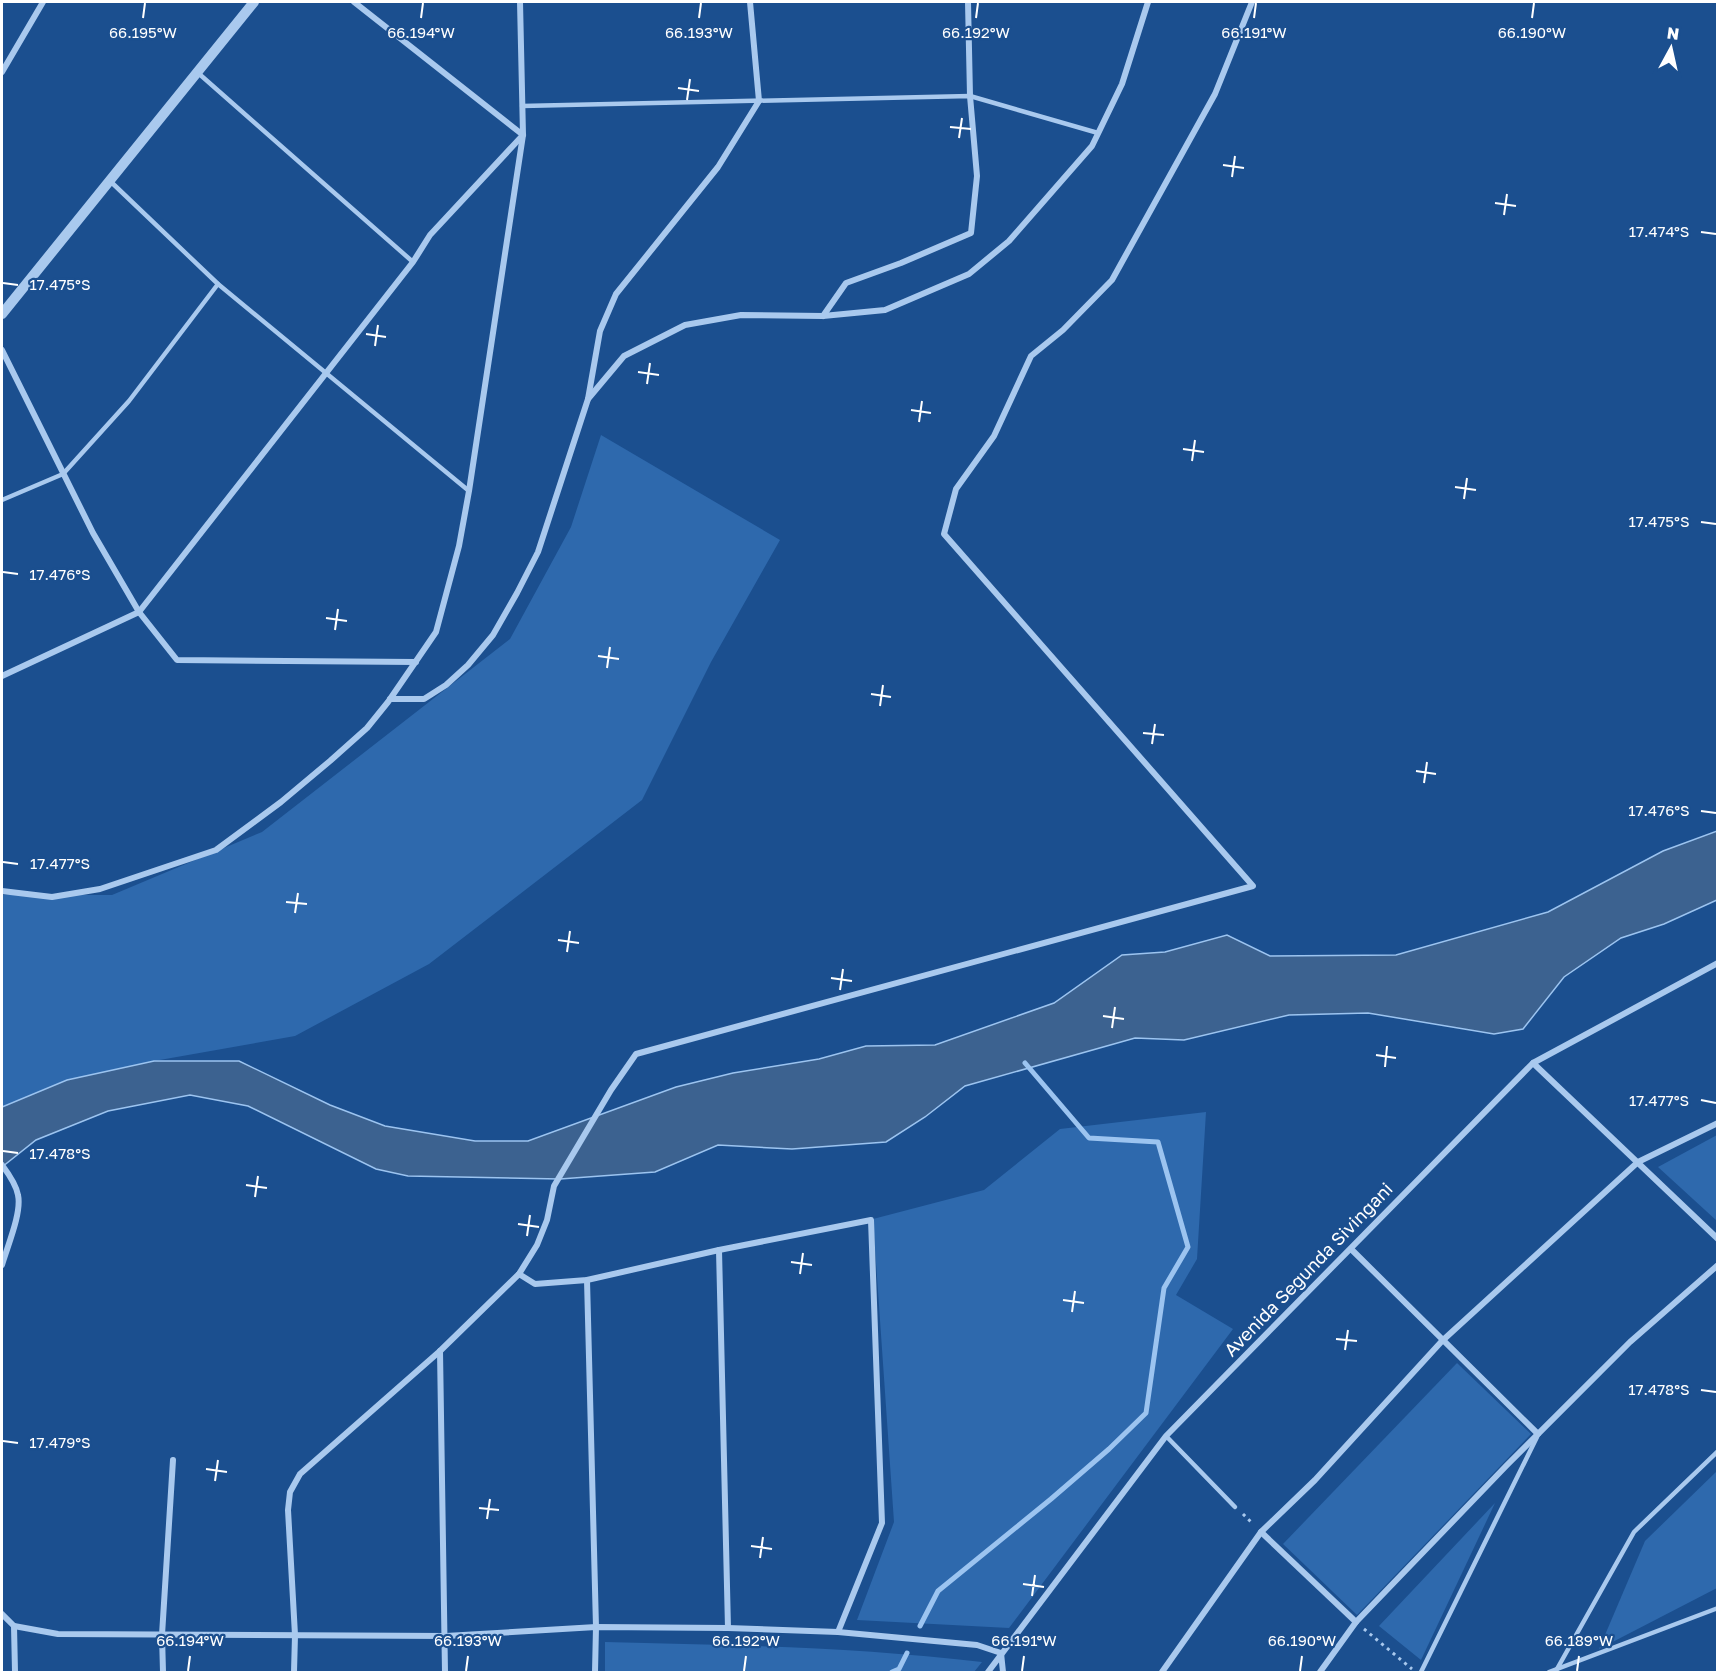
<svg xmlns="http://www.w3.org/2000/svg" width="1719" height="1674" font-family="'Golos Text',sans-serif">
<rect width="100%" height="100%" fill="#1b4f8f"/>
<g fill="#2e69ad">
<polygon points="601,435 780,540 711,662 642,800 429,964 295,1036 154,1061 67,1080 2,1107 2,895 112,895 262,832 510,639 571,527"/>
<polygon points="1206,1112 1197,1259 1176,1295 1233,1329 1009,1628 857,1620 894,1522 873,1219 984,1190 1060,1129"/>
<polygon points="1717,1135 1717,1221 1658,1167"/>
<polygon points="1457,1363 1531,1434 1357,1615 1283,1544"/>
<polygon points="1717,1471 1717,1588 1599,1649 1645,1541"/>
<polygon points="1495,1503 1421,1660 1379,1626"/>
<path d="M 605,1642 C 732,1645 855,1647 982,1662 L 974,1672 L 605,1672 Z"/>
</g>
<polygon fill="#3c6290" stroke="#9cc4f0" stroke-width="1.5" points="1717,831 1717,900 1664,924 1621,938 1564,977 1523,1029 1494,1034 1368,1013 1289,1015 1184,1040 1135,1038 965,1086 925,1117 886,1142 792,1149 718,1145 655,1172 560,1179 408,1176 376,1169 248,1106 190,1095 108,1111 36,1140 2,1167 2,1107 67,1080 154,1061 239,1061 330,1105 385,1126 475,1141 528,1141 676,1087 733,1073 819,1059 866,1046 935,1045 1054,1003 1122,955 1165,952 1227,935 1270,956 1396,955 1548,912 1663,851"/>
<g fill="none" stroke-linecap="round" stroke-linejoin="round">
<g stroke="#9cc4f0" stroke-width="5">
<polyline points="920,1626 938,1591 1051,1499 1109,1449 1146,1413 1164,1288 1188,1247 1158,1142 1089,1138 1025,1063"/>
<polyline points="892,1672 899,1669 907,1653"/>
</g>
<g stroke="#a9c9ee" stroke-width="3" stroke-dasharray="3 4.5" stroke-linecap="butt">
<polyline points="1243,1514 1253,1524"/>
<polyline points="1364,1629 1412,1669"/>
</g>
<g stroke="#a9c9ee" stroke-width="4.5">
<polyline points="197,72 413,262"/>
<polyline points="522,106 970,96 1098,133"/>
<polyline points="109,180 218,284 469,491"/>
<polyline points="2,500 63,474 129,401 218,284"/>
<polyline points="1166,1436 1235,1507"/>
<polyline points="1557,1669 1634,1532 1718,1451"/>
<polyline points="1421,1672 1537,1437"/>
<polyline points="1549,1672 1718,1608"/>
</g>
<g stroke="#a9c9ee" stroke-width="6">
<polyline points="2,72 43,2"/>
<polyline points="823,316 846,283 901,263 971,233 977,176 970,96 968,2"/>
<polyline points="2,350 93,533 139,612 177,660 416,662"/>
<polyline points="588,399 600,331 616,294 718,167 759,101 750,2"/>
<polyline points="2,676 139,612 413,262 430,235 523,135 354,2"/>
<polyline points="390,699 424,699 446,685 468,665 493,635 517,593 538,552 588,399 624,356 685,325 741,315 823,316 885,310 969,274 1009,241 1092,146 1122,84 1148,2"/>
<polyline points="2,891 52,897 100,889 216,850 281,802 330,761 367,728 388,702 436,632 459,546 469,491 523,135 520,2"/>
<polyline points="1533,1063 1718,1239"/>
<path d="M 2,1165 C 8,1173 16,1184 18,1195 C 22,1213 7,1247 2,1265"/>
<polyline points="1351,1249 1538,1434"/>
<polyline points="719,1250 728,1628"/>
<polyline points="519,1274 535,1284 587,1280 719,1250 871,1220 882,1523 838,1632"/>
<polyline points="587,1280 596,1627 595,1672"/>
<polyline points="440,1351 445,1672"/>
<polyline points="1261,1532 1356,1622"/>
<polyline points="2,1614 14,1626 58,1634 446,1636 596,1627 728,1628 838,1632 977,1645 1001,1653 1003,1672"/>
<polyline points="14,1626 15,1672"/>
<polyline points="163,1672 162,1635 173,1460"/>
<polyline points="294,1672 295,1635 288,1510 290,1492 300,1474 440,1351 519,1274 537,1245 547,1220 554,1186 611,1090 636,1054 1253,886 944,534 956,489 994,436 1031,356 1063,330 1112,280 1215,94 1252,2"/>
<polyline points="988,1672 1166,1436 1533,1063 1718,963"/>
<polyline points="1162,1672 1261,1532 1315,1480 1442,1341 1638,1162 1718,1123"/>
<polyline points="1320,1672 1356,1622 1507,1465 1630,1342 1718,1265"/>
</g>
<polyline stroke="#a9c9ee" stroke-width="10" points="2,314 254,2"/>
</g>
<path fill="none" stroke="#fff" stroke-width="2" d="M 143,18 L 145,3M 421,18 L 423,3M 699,18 L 701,3M 976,18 L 978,3M 1254,18 L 1256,3M 1532,18 L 1534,3M 678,88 L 699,91M 687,100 L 690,79M 950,127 L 971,129M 959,138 L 962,118M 1223,165 L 1244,168M 1232,177 L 1235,156M 1495,203 L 1516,206M 1504,215 L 1507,194M 1701,232 L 1716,234M 3,283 L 18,285M 366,334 L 386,337M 375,346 L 378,325M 638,372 L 659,375M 647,384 L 650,363M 911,410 L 931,413M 919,422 L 922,401M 1183,449 L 1204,452M 1192,461 L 1195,440M 1455,487 L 1476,490M 1464,499 L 1467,478M 1701,522 L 1716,524M 3,572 L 18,574M 326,618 L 347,621M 335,630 L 338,609M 598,656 L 619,659M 607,668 L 610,647M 871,694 L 891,697M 880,706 L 883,685M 1143,733 L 1164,735M 1152,744 L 1155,724M 1416,771 L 1436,774M 1424,783 L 1427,762M 1701,811 L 1716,813M 3,862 L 18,864M 286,902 L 307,904M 295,913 L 298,893M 558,940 L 579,943M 567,952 L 570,931M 831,978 L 852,981M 840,990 L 843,969M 1103,1016 L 1124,1019M 1112,1028 L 1115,1007M 1376,1055 L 1396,1058M 1385,1067 L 1387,1046M 1701,1100 L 1716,1103M 3,1151 L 18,1153M 246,1185 L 267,1188M 255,1197 L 258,1176M 518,1224 L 539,1227M 527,1236 L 530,1215M 791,1262 L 812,1265M 800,1274 L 803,1253M 1063,1300 L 1084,1303M 1072,1312 L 1075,1291M 1336,1339 L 1357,1341M 1345,1350 L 1348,1330M 1701,1390 L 1716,1392M 3,1441 L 18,1443M 206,1469 L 227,1472M 215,1481 L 218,1460M 479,1508 L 499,1510M 487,1519 L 490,1499M 751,1546 L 772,1549M 760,1558 L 763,1537M 1023,1584 L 1044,1587M 1032,1596 L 1035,1575M 188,1671 L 190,1656M 466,1671 L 468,1656M 744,1671 L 746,1656M 1022,1671 L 1024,1656M 1300,1671 L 1302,1656M 1577,1671 L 1579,1656"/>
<g text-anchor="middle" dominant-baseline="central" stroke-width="4.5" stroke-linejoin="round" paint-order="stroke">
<g font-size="18" fill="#fff" stroke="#1b4f8f">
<text transform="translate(1308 1269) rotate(-46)">Avenida Segunda Sivingani</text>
</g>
</g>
<g font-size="15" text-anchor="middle" fill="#fff" stroke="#1b4f8f" stroke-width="4.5" stroke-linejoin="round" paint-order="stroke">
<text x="143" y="38">66.195°W</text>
<text x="421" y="38">66.194°W</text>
<text x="699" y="38">66.193°W</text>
<text x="976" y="38">66.192°W</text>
<text x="1254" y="38">66.191°W</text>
<text x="1532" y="38">66.190°W</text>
<text x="1659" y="237">17.474°S</text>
<text x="60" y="290">17.475°S</text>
<text x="1659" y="527">17.475°S</text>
<text x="60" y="580">17.476°S</text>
<text x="1659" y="816">17.476°S</text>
<text x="60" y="869">17.477°S</text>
<text x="1659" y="1106">17.477°S</text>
<text x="60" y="1159">17.478°S</text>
<text x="1659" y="1395">17.478°S</text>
<text x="60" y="1448">17.479°S</text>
<text x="190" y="1646">66.194°W</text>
<text x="468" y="1646">66.193°W</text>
<text x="746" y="1646">66.192°W</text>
<text x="1024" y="1646">66.191°W</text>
<text x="1302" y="1646">66.190°W</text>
<text x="1579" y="1646">66.189°W</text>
</g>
<rect width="1719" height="1674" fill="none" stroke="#ffffff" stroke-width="6"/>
<g transform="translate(1671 48) rotate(8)" stroke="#1b4f8f" stroke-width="4.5" paint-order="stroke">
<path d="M0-4.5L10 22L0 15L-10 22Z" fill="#ffffff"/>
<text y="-9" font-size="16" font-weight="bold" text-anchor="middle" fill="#ffffff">N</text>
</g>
</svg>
